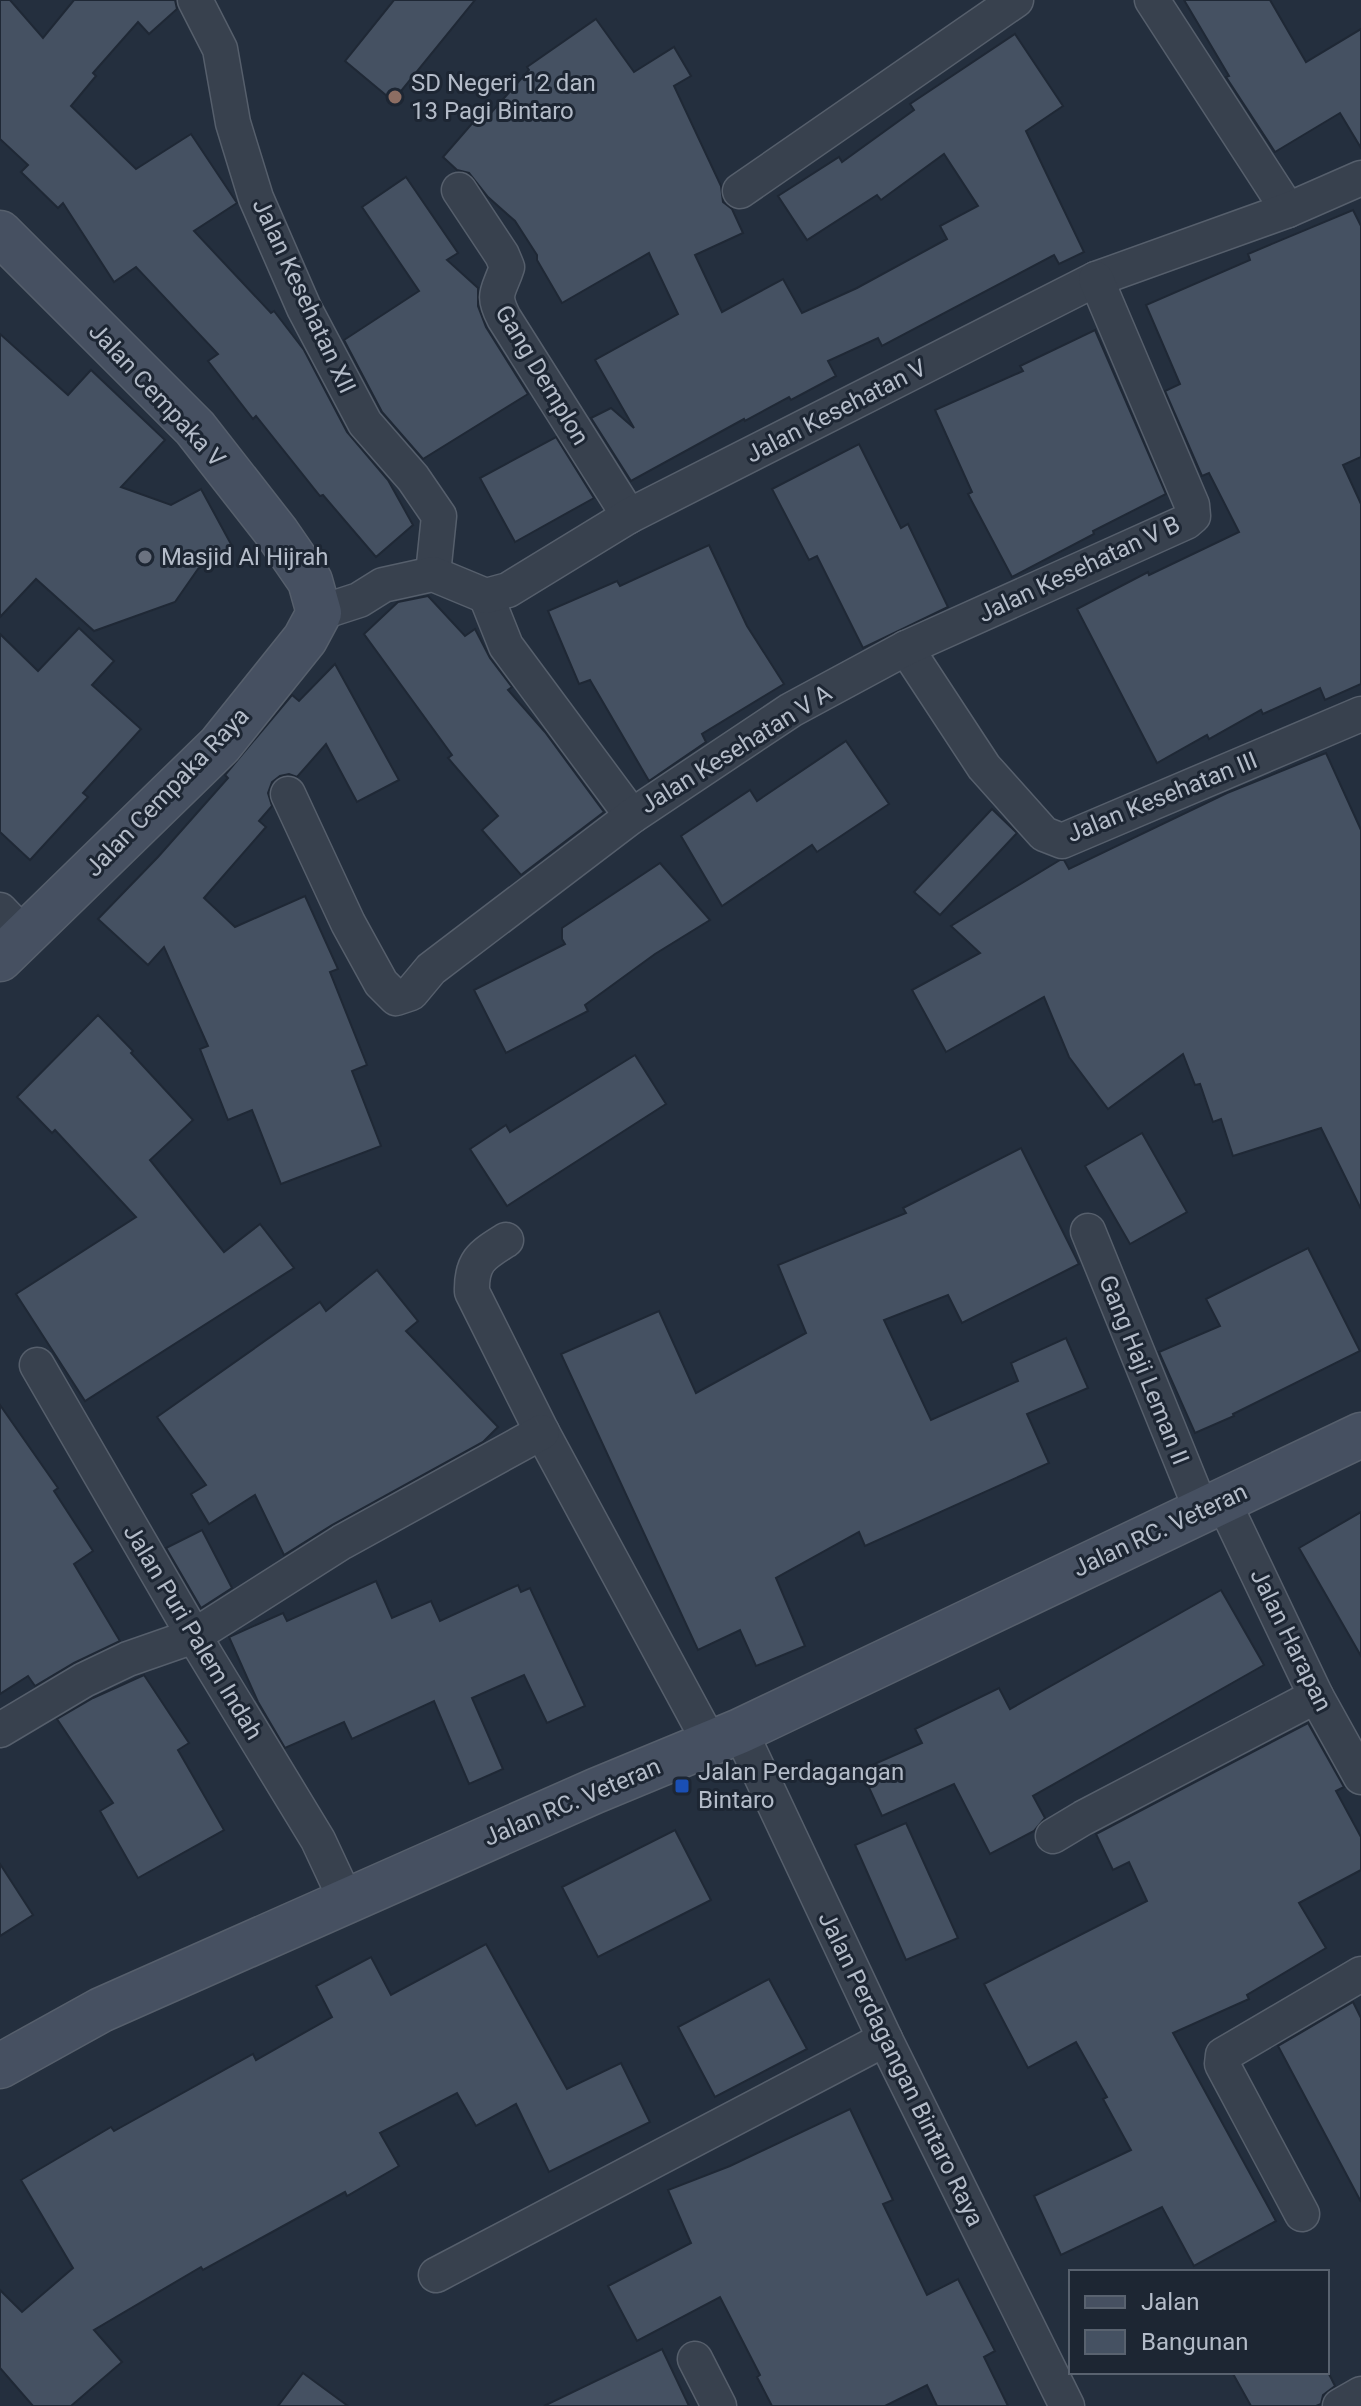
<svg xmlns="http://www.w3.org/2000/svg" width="1361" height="2406" font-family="Roboto,sans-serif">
<rect width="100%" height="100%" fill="#242f3e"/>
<g fill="#455162" stroke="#1f2835" stroke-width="2">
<polygon points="0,0 10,0 43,38 74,0 175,0 177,9 149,34 138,22 93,73 96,76 71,106 136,169 191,134 237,203 194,231 271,313 274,311 304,350 347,432 388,480 413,525 376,557 323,495 320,496 256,416 253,419 208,361 218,354 136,267 114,282 63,203 58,208 21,172 28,165 0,139"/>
<polygon points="394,0 475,0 393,101 345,61"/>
<polygon points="1184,0 1270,0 1306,62 1361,29 1361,148 1340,113 1275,152 1226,77 1229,76"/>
<polygon points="596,19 634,72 674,47 691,76 674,86 721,186 723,202 732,209 743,233 695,255 722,312 783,279 802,313 857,288 947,239 940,226 978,206 944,154 881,200 877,195 807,240 778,196 839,157 842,162 914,110 910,104 1015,34 1063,106 1026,131 1084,252 1059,264 1054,255 882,346 878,338 828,361 836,376 791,400 789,397 745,421 744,419 631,481 591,418 611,408 634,428 595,360 678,314 649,253 562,303 537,260 537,255 515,221 488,197 469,173 457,170 443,157 476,119 481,124 529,70 527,67"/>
<polygon points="406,177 458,253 447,260 478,288 478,306 486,327 528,394 423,459 382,412 344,340 419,291 362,207"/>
<polygon points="1353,210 1361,226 1361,457 1343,465 1361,504 1361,684 1325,700 1320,688 1263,714 1261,710 1209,739 1207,735 1157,763 1077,609 1148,572 1149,575 1239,532 1209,473 1202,476 1165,391 1180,384 1146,305 1250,260 1248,254"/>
<polygon points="1095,330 1166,494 1093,531 1094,534 1012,577 968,494 972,492 935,410 1023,371 1020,366"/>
<polygon points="0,334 68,395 91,370 165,440 121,487 171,505 201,489 232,546 198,569 175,602 94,631 36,579 0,617"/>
<polygon points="556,437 594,498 515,542 480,478"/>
<polygon points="859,444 901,528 908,524 948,607 863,648 817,556 809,560 772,489"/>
<polygon points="709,545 747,626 784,684 702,734 706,742 649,781 590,680 579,684 548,611 617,581 620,586"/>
<polygon points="428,596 465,636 475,629 490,658 512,687 508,690 545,732 604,812 521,875 482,830 498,816 448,758 452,755 364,634 398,602"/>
<polygon points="79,628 114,661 92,685 141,729 83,793 88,797 30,860 0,832 0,634 38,671"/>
<polygon points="335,664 399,780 357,802 326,744 297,777 289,774 280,776 272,782 268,793 272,806 259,821 266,827 204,898 235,927 305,896 338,969 330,972 367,1065 352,1071 381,1146 281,1184 252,1110 228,1120 200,1049 208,1046 164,947 148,965 98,919 158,857 228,778 225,775 292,695 299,701"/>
<polygon points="846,741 889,804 817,852 812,845 722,906 681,836 750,790 757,801"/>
<polygon points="1326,753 1361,830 1361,1209 1321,1128 1233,1156 1221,1119 1213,1122 1200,1084 1195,1085 1183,1054 1108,1109 1069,1057 1044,997 946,1052 912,990 980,953 951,926 1060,860 1064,860 1069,869 1227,793"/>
<polygon points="992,809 1017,833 940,915 914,892"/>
<polygon points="660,863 710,920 655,954 585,1005 588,1011 506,1053 474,990 565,944 562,939 562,928"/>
<polygon points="98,1015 133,1051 131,1053 193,1120 150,1160 224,1252 260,1224 294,1268 85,1401 16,1294 136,1217 55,1130 52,1133 17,1097"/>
<polygon points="635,1055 666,1104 507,1206 470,1149 506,1125 510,1132"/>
<polygon points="1142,1133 1187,1212 1130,1244 1085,1166"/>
<polygon points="1021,1148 1079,1264 962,1323 948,1295 884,1320 931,1420 1018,1381 1011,1363 1066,1338 1088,1388 1027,1414 1049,1463 865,1546 859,1532 776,1578 805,1646 756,1666 740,1630 698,1650 561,1354 659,1311 696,1393 806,1333 778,1265 906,1213 903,1208"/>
<polygon points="1308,1248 1360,1351 1233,1414 1234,1416 1195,1433 1159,1352 1220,1326 1206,1299"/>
<polygon points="377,1270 418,1321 406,1331 498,1427 483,1442 332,1525 284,1555 255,1495 209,1524 191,1494 206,1485 157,1417 320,1302 326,1311"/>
<polygon points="0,1405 58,1488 54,1491 93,1551 74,1564 120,1641 74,1663 35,1686 28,1676 0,1694"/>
<polygon points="1361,1512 1361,1656 1299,1548"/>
<polygon points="202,1530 232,1588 201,1608 166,1548"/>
<polygon points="376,1581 392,1618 431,1601 440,1621 518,1585 521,1592 530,1588 585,1706 547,1723 524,1675 472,1698 503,1769 469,1784 434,1701 352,1739 344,1722 285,1748 258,1702 229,1637 283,1613 287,1621"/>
<polygon points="1221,1590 1264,1665 1033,1796 1045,1818 1034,1831 990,1854 954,1784 882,1816 861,1770 922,1743 915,1729 999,1688 1010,1709"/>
<polygon points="144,1675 189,1743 178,1750 224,1830 138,1878 100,1811 113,1803 57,1719 93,1698"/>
<polygon points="1308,1723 1344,1787 1336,1791 1361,1837 1361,1870 1299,1903 1326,1948 1247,1995 1249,1999 1173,2033 1276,2221 1194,2266 1162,2207 1061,2255 1034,2196 1131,2150 1103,2099 1107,2097 1076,2042 1028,2068 984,1984 1147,1901 1129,1862 1113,1870 1096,1834"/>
<polygon points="906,1823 958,1938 906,1960 855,1845"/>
<polygon points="675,1830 711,1900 598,1957 562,1887"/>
<polygon points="0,1864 33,1915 0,1936"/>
<polygon points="486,1944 567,2089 621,2063 650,2122 549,2172 516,2104 476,2126 457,2093 380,2133 399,2166 347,2196 345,2192 203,2270 201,2267 94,2330 122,2362 71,2406 33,2406 0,2368 0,2290 22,2312 73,2268 21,2180 111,2127 114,2131 253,2054 256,2060 332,2017 316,1986 371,1957 391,1995"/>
<polygon points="769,1979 807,2049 715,2097 678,2027"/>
<polygon points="1353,2002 1361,2018 1361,2202 1278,2046"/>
<polygon points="850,2109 893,2200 883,2204 927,2295 958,2279 995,2351 984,2357 1008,2406 937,2406 927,2385 885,2406 772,2406 757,2377 760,2375 720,2297 637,2341 608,2286 691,2243 668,2190 730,2166"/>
<polygon points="662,2349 689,2406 544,2406"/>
<polygon points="1232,2372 1328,2372 1335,2386 1323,2395 1321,2404 1316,2406 1251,2406"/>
<polygon points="303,2373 348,2406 278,2406"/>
</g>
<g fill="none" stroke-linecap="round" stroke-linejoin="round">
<defs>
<g id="street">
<polyline points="195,0 220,49 233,123 256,198 304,308 365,423 413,478 439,516 433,574"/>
<polyline points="1152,0 1288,210"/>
<path d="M 459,190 L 502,255 L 507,267 C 499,292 491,293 504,318 L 629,516"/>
<polyline points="740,191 1016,0"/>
<polyline points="486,596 506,646 632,816"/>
<polyline points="319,613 359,600 383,585 433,574 486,596 508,590 629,516 1096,279 1288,210 1361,178"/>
<polyline points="906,648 984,767 1044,834 1062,841 1361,714"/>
<polyline points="288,794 348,923 381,983 396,998 411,993 431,969 632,816 791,710 906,648 1186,522 1193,516 1192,505 1096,279"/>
<polyline points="0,910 24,935"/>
<polyline points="1088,1231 1201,1509"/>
<path d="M 506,1240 C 482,1255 471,1261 472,1292 L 542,1432 L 710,1743"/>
<polyline points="37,1365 194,1636 318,1840 346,1900"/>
<polyline points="1223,1501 1316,1696 1361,1777"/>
<polyline points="0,1730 84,1680 128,1659 194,1636 342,1542 542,1432"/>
<polyline points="740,1731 885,2039 1067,2406"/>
<polyline points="1053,1836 1083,1818 1316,1696"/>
<polyline points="1302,2214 1222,2064 1223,2055 1361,1974"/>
<polyline points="436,2275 885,2039"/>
<polyline points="695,2359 719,2406"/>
<polyline points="1340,2406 1361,2394"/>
</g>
<g id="secondary">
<polyline points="0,233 195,428 277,533 310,581 319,613 305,639 220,745 0,959"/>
<polyline points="0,2066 101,2010 595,1791 740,1731 1361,1435"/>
</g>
</defs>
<use href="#street" stroke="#565f6c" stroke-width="37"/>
<use href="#secondary" stroke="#565f6c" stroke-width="47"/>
<use href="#street" stroke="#38414e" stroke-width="34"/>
<use href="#secondary" stroke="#465061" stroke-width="44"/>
</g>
<circle fill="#8d6e63" stroke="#1d2633" stroke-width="3" cx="395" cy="97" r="8"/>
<circle fill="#6b7280" stroke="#1d2633" stroke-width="3" cx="145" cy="557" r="8"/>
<rect fill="#1a4fb4" stroke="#1d2633" stroke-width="3" x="674" y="1778" width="16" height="16" rx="4"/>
<g text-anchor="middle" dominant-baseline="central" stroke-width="6" stroke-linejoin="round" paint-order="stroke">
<g font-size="24" fill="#b4bcc9" stroke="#1d2633" text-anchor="start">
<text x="411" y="83">SD Negeri 12 dan<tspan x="411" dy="28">13 Pagi Bintaro</tspan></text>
<text x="161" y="557">Masjid Al Hijrah</text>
<text x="698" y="1772">Jalan Perdagangan<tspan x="698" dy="28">Bintaro</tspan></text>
</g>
<g font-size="24" fill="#b4bcc9" stroke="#1d2633">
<text transform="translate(304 296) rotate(65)">Jalan Kesehatan XII</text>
<text transform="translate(542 375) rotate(59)">Gang Demplon</text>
<text transform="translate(157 395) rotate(47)">Jalan Cempaka V</text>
<text transform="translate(836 411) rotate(-27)">Jalan Kesehatan V</text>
<text transform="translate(1079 569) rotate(-25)">Jalan Kesehatan V B</text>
<text transform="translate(736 749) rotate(-32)">Jalan Kesehatan V A</text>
<text transform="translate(167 792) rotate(-46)">Jalan Cempaka Raya</text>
<text transform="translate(1162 797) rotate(-22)">Jalan Kesehatan III</text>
<text transform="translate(1144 1370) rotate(68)">Gang Haji Leman II</text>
<text transform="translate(1160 1530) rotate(-25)">Jalan RC. Veteran</text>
<text transform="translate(193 1632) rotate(59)">Jalan Puri Palem Indah</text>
<text transform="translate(1291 1640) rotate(64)">Jalan Harapan</text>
<text transform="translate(572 1802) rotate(-23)">Jalan RC. Veteran</text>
<text transform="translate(901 2069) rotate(64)">Jalan Perdagangan Bintaro Raya</text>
</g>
</g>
<rect x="1069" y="2270" width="260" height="104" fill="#1d2633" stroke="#59626f" stroke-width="2"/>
<rect x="1085" y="2296" width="40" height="12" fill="#465061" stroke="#59626f" stroke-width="2"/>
<text x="1141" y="2310" font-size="24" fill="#b4bcc9">Jalan</text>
<rect x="1085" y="2330" width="40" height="24" fill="#455162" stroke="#59626f" stroke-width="2"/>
<text x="1141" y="2350" font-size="24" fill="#b4bcc9">Bangunan</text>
</svg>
